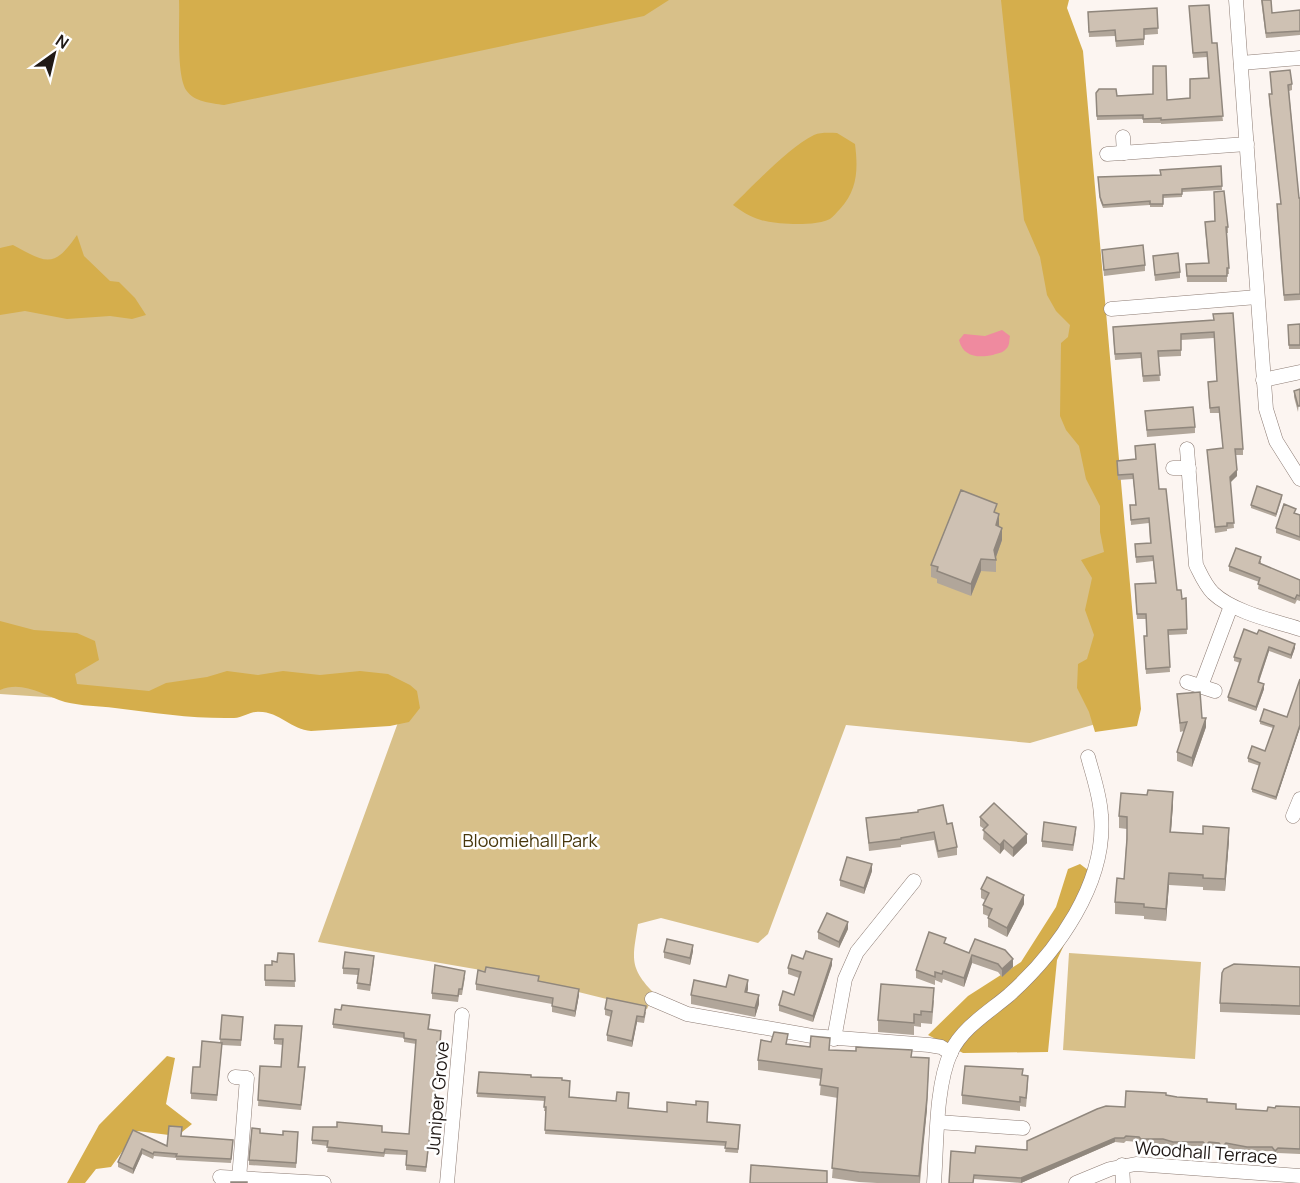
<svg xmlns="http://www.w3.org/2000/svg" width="1300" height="1183" font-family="Manrope,sans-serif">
<rect width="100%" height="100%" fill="#fcf5f1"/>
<g fill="#d8c089">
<path d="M 0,0 L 1066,0 L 1134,713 L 1030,743 L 846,725 L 768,934 L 758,943 L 661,918 L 638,924 C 633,957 628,967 654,993 L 647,1009 L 538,982 L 475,969 L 318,942 L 408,695 L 391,720 L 0,694 Z"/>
<polygon points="1069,953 1201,962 1195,1059 1063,1050"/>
</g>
<g fill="#d5ae4c">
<path d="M 179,0 L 669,0 L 644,16 L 224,105 C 211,103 194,102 186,90 C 176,73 180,22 179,0 Z"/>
<polygon points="1001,0 1069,0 1067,8 1083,51 1141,709 1137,726 1095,732 1089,712 1077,688 1078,664 1087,659 1094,635 1085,610 1092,578 1081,560 1104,552 1100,532 1100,506 1086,479 1079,446 1066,430 1060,416 1061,343 1068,337 1070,325 1056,311 1047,295 1040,257 1024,220"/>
<path d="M 837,133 L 855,144 C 858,168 858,190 840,209 C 837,212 833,217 830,219 C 819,224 805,224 793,224 C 767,223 754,221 733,205 C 754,185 789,147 814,135 C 821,132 830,133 837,133 Z"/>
<path d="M 77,235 L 84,256 L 110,281 L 119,282 L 135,298 L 146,315 L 132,319 L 110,316 L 67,319 L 25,311 L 0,315 L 0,248 L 13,245 C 46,263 54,269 77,235 Z"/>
<path d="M 0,621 L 34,630 L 77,633 L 95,641 L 99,660 L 75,674 L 77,684 L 149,691 L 166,683 L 207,677 L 227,671 L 258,675 L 283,671 L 320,675 L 360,671 L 388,674 L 410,685 L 417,691 L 420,708 L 409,722 L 390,726 L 311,731 C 291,730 278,710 256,712 C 249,712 242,718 234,718 C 195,719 155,713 115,708 C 99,706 81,706 65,702 C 44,695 22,680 0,690 Z"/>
<polygon points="1080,864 1096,876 1057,960 1048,1052 963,1053 928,1035 968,996 1021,962 1056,907 1068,869"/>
<polygon points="167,1056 175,1058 166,1104 192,1124 177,1136 137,1131 111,1167 96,1169 85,1183 67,1183 99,1125"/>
</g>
<path fill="#ef8a9f" d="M 1002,330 L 1010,336 C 1009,340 1010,346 1006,349 C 1003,353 998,353 993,355 C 978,358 963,357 959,340 L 964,334 L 985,336 Z"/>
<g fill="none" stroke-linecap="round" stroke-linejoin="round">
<defs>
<g id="street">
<polyline points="1236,0 1266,409 1276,441 1300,479"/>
<polyline points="1241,63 1300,58"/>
<polyline points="1123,137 1124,153"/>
<polyline points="1107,154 1247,144"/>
<polyline points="1111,309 1257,297"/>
<polyline points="1263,380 1300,372"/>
<path d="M 1187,449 L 1196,565 C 1201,575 1205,585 1213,593 C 1233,612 1274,621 1300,629"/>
<polyline points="1173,468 1189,468"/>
<polyline points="1187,682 1215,691"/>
<polyline points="1201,686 1231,606"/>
<polyline points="1293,816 1300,799"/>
<polyline points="652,999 687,1014 812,1036 929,1045 941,1047 951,1053"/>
<polyline points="834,1039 845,979 857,952 914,881"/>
<polyline points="235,1077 247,1078 239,1179"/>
<polyline points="938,1122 1023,1128"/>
<polyline points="1122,1165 1123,1183"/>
<polyline points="220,1177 324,1183"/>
<polyline points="447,1183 462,1015"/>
<path d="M 934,1183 C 937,1145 935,1087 951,1052 C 962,1028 989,1012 1009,995 C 1057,952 1107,883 1101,815 C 1100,795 1093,776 1088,757"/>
<polyline points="1076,1183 1110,1169 1136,1164 1300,1176"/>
</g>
</defs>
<use href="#street" stroke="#8d7c74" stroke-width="15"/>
<use href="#street" stroke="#fff" stroke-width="14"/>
</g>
<g fill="#b1a69a">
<polygon points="1261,0 1271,0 1272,13 1300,10 1300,35 1266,38"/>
<polygon points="1189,6 1212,43 1223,121 1161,124 1161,123 1143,123 1143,119 1097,120 1096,93 1167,100 1190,98 1208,78 1207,57 1193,58"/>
<polygon points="1157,8 1158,34 1144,35 1144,45 1116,47 1115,36 1089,37 1088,12"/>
<polygon points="1270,72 1292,84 1292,90 1289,91 1299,198 1300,198 1300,300 1284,301 1277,210 1281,204 1269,100 1269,94 1272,94"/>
<polygon points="1221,166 1222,190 1182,192 1182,197 1163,198 1163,207 1150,207 1150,205 1103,208 1100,200 1098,177 1161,175"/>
<polygon points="1205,227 1228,227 1228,233 1227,233 1229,274 1227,274 1227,282 1187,282 1186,264 1208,263"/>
<polygon points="1102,250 1145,265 1145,271 1104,276"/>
<polygon points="1153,256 1180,272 1180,278 1155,281"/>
<polygon points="1213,320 1243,449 1243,455 1236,455 1237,476 1230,482 1234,528 1227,529 1227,531 1215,533 1207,450 1223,448 1219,413 1210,413 1208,387 1208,382 1217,381 1214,338 1181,340 1181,356 1158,357 1160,381 1143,382 1141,358 1115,360 1113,333 1113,327"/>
<polygon points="1300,324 1300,349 1289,349 1288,325"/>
<polygon points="1300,389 1298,412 1294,397 1294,391"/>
<polygon points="1145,411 1195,427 1195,433 1147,437"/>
<polygon points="1117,461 1159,489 1177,590 1182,599 1186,598 1187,634 1168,635 1170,672 1146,674 1144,641 1147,636 1146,619 1137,619 1135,589 1155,583 1153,561 1136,563 1135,544 1150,543 1149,523 1131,525 1130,505 1136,505 1133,479 1118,480"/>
<polygon points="1282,498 1276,517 1251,508 1251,505"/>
<polygon points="997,513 1002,540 996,557 996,572 981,571 971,596 937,583 937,579 931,577 931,565"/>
<polygon points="1295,514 1300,515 1300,541 1276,533 1276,528"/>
<polygon points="1261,561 1261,564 1300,580 1300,601 1297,600 1295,604 1258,589 1259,582 1229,571 1229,566"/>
<polygon points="1244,629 1295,648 1291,659 1269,651 1259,682 1264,689 1256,711 1228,701 1228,697 1240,663 1234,661 1234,657"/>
<polygon points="1300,679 1300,728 1276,800 1252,792 1252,789 1260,766 1248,762 1248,758 1265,751 1273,728 1260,724 1260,721 1287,717"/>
<polygon points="1177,694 1202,718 1206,727 1192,767 1177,761 1177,752 1184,731 1180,732"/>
<polygon points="1173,804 1171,832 1229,840 1225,891 1203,890 1203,887 1169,885 1166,921 1144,919 1144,916 1115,914 1115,902 1124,879 1127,829 1119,828 1119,816"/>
<polygon points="980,817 1027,843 1013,857 1004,849 1000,854 983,839 984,829 980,826"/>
<polygon points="866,818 947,824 957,847 957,855 938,858 934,840 901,845 901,847 869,851"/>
<polygon points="1076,833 1073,851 1042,847 1042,841"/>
<polygon points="872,871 864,894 840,886 840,880"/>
<polygon points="981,889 1024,904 1007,937 988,927 988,916 983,914 983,905 985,900 981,898"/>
<polygon points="848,929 839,948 818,939 818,932"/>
<polygon points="946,944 969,953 1013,967 1002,977 998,972 972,963 964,987 943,979 942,983 935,980 935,985 916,978 916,970"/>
<polygon points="693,951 690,965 664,958 664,952"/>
<polygon points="294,954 295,987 265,986 265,965 272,965"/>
<polygon points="803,959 832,965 813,1022 779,1011 779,1005 794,995 799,978 788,974 788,968"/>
<polygon points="374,962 370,991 357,989 358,975 343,974 343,968"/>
<polygon points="1300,967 1300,1015 1220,1012 1220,1003"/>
<polygon points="465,977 462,995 459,995 458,1002 432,999 432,993"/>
<polygon points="539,982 579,995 575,1017 552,1012 552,1004 476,990 476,984"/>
<polygon points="726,987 748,989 747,992 759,1004 755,1017 691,1004 691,995"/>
<polygon points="934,1000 932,1024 921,1023 921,1027 914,1026 914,1035 878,1032 878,1020"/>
<polygon points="605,1009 646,1012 644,1023 637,1022 632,1047 607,1041 607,1035 611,1017 605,1015"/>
<polygon points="222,1015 243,1017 241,1046 222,1045 217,1101 191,1099 191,1093 200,1067 220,1043"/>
<polygon points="430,1019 429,1029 441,1035 440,1047 437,1047 436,1085 426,1172 406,1170 406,1155 385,1154 384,1157 327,1152 328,1146 312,1144 312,1140 382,1132 409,1134 416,1044 404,1042 404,1038 333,1028 333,1024"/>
<polygon points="302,1031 299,1067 305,1072 301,1110 258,1106 260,1066 281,1067 283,1045 274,1044 274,1039"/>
<polygon points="788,1044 830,1050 912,1057 927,1109 920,1183 877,1183 859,1182 832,1178 838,1098 820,1095 821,1079 758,1070 758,1060"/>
<polygon points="479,1072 562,1080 570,1097 628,1108 708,1122 740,1125 738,1153 725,1152 726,1146 545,1134 546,1111 544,1111 545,1101 477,1097"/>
<polygon points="1023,1075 1028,1085 1026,1107 1020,1106 1020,1111 962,1104 962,1095"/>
<polygon points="1166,1095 1236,1109 1267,1111 1275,1108 1300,1107 1300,1154 1278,1153 1275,1155 1272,1151 1247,1152 1226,1148 1222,1151 1219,1148 1209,1147 1206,1150 1203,1146 1173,1146 1163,1144 1141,1144 1139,1142 1126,1141 1124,1143 1115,1142 1021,1183 974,1179 975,1153 1027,1150 1125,1107"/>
<polygon points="133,1130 167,1146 182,1136 233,1140 231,1163 176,1160 176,1158 154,1156 153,1159 142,1154 133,1174 118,1167 118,1162"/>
<polygon points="260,1133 298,1137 296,1168 249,1165 249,1160"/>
</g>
<g fill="#90877d">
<polygon points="1237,470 1237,476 1230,483 1230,477"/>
<polygon points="999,514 999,526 996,525"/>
<polygon points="1002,528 1002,540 995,560 994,550"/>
<polygon points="981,559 981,571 971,596 971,584"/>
<polygon points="1295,644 1295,648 1291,659 1291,655"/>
<polygon points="1269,647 1269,651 1259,681 1259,677"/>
<polygon points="1264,684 1264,689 1256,711 1256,707"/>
<polygon points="1206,718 1206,727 1192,767 1192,758"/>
<polygon points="1300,725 1300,728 1276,800 1276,797"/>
<polygon points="1173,792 1173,804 1170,844 1170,832"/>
<polygon points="1229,828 1229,840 1225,891 1225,879"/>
<polygon points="1027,834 1027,843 1013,857 1013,848"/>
<polygon points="1004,840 1004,849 1000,854 1000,845"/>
<polygon points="872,864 872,871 864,894 864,888"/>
<polygon points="1169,873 1169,885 1166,921 1166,909"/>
<polygon points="1024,895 1024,904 1007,937 1007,928"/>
<polygon points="848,922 848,929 839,948 839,942"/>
<polygon points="693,945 693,951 690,965 690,958"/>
<polygon points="972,955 972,963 964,987 964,978"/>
<polygon points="832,959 832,965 813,1022 813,1016"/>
<polygon points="1013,959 1013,967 1002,977 1002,969"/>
<polygon points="748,980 748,989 745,1001 745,992"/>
<polygon points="579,989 579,995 575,1017 575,1011"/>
<polygon points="759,995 759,1004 755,1017 755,1008"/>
<polygon points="637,1016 637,1022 632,1047 632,1041"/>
<polygon points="929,1058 927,1109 919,1183 919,1176"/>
<polygon points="1115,1138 1115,1142 1021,1183 1021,1178"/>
<polygon points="1209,1142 1209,1147 1206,1150 1206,1145"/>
<polygon points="1226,1143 1226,1148 1222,1151 1222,1147"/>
<polygon points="142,1149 142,1154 133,1174 133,1169"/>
</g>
<g fill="#cec1b3" stroke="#90877d" stroke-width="1.5">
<polygon points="1262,0 1271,0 1272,13 1300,10 1300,31 1266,33"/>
<polygon points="1209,5 1212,43 1217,43 1223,116 1161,120 1161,118 1143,119 1143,115 1097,116 1096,93 1099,89 1116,89 1117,96 1153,94 1153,66 1166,66 1167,100 1190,98 1190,79 1209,78 1207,52 1193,53 1189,6"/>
<polygon points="1157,8 1158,28 1144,29 1144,39 1116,41 1115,30 1089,32 1088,12"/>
<polygon points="1290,70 1292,84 1288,85 1299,198 1300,198 1300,294 1284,295 1277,204 1281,204 1269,94 1272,94 1270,72"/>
<polygon points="1221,166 1222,186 1182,189 1182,194 1163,195 1163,204 1150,204 1150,201 1103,205 1100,197 1098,177 1161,175 1160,170"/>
<polygon points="1224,191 1228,227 1226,227 1229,268 1227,268 1227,276 1187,276 1186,264 1209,263 1205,222 1215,221 1214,192"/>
<polygon points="1143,245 1145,265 1104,270 1102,250"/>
<polygon points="1178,253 1180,272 1155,275 1153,256"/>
<polygon points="1233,313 1243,449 1235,449 1237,470 1230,477 1234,523 1227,523 1227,526 1215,527 1207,450 1223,448 1219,407 1210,408 1208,382 1217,381 1214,332 1181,334 1181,350 1158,351 1160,375 1143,376 1141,353 1115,354 1113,327 1214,320 1213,314"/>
<polygon points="1300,324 1300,345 1289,345 1288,325"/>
<polygon points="1300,389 1300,406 1298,406 1294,391"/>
<polygon points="1193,407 1195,427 1147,430 1145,411"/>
<polygon points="1155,444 1159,489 1166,489 1177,590 1181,590 1182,599 1186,598 1187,629 1168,630 1170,667 1146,669 1144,636 1147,636 1146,614 1137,614 1135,584 1156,583 1153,556 1136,557 1135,544 1151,543 1149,518 1131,520 1130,505 1136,505 1133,474 1118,475 1117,461 1136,459 1135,446"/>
<polygon points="1257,486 1282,495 1276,514 1251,505"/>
<polygon points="961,490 997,504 994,512 999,514 996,525 1002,528 994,550 996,560 981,559 971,584 937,571 938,567 931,565"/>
<polygon points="1284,504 1296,509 1294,513 1300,515 1300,537 1276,528"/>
<polygon points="1236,548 1261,557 1259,563 1300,580 1300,596 1297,595 1295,599 1258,584 1260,578 1229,566"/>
<polygon points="1244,629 1257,634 1259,630 1295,644 1291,655 1269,647 1259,677 1258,682 1264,684 1256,707 1228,697 1241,659 1234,657"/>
<polygon points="1300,679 1300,725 1276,797 1252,789 1260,763 1248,758 1252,746 1265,751 1274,726 1260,721 1264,709 1287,717"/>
<polygon points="1200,692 1202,718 1206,718 1192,758 1177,752 1187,722 1180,723 1177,694"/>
<polygon points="1148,790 1173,792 1170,832 1203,834 1203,826 1229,828 1225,879 1203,878 1203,875 1169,873 1166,909 1144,907 1144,904 1115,902 1117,878 1124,879 1127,839 1127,817 1119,816 1121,793 1147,795"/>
<polygon points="994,803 1027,834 1013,848 1004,840 1000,845 983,830 988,825 980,817"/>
<polygon points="943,805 947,824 952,823 957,847 938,851 934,832 901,838 901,839 869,843 866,818 918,812 918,810"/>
<polygon points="1044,822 1076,827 1073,845 1042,841"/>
<polygon points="847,857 872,864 864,888 840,880"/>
<polygon points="987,877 1024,895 1007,928 988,918 992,909 983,905 989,893 981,889"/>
<polygon points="827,913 848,922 839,942 818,932"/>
<polygon points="929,932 946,938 944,943 969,953 975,939 1005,950 1013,959 1002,969 998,964 972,955 964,978 943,971 942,974 935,972 935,977 916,970"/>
<polygon points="667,939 693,945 690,958 664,952"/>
<polygon points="806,951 832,959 813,1016 779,1005 783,991 794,995 801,972 788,968 792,955 803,959"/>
<polygon points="345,952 374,956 370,985 357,983 359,969 343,968"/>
<polygon points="278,953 294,954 295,981 265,980 265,965 272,965 272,961 277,962"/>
<polygon points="1234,964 1300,967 1300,1006 1220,1003 1222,973 1224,969"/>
<polygon points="435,965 465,971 462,989 459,989 458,996 432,993"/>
<polygon points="486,967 539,976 538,981 579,989 575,1011 552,1006 553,998 476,984 478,970 485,972"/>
<polygon points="729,975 748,980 745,992 759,995 755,1008 691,995 694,980 726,987"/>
<polygon points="881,984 934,988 932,1012 921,1011 921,1015 914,1014 914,1023 878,1020"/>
<polygon points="607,998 646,1006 644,1017 637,1016 632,1041 607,1035 612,1011 605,1009"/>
<polygon points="342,1005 430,1015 428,1029 441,1031 440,1043 437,1042 436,1080 426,1167 406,1165 407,1151 385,1149 384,1153 327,1147 328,1141 312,1140 313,1127 337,1127 337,1122 382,1126 382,1132 409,1134 416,1040 404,1038 404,1033 333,1024 335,1009 341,1010"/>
<polygon points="222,1015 243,1017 241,1040 220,1039"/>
<polygon points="275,1025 302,1026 298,1067 305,1067 301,1105 258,1100 260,1066 281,1067 283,1039 274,1039"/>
<polygon points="774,1032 788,1034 786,1044 810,1047 811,1036 830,1038 829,1050 856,1051 856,1047 912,1050 911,1057 929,1058 927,1098 919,1176 859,1172 832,1168 838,1088 820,1085 822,1069 758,1060 761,1040 771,1042"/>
<polygon points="202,1041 222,1043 217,1095 191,1093 193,1067 200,1067"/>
<polygon points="965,1066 1023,1069 1022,1075 1028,1076 1026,1098 1020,1097 1020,1102 962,1095"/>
<polygon points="479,1072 531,1075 531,1077 562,1078 562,1080 570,1081 569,1097 616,1101 617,1092 629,1093 628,1108 667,1112 667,1102 696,1105 696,1101 708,1102 707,1122 740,1125 738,1149 725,1148 726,1142 545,1130 546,1107 544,1107 545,1097 477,1093"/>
<polygon points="1126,1091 1166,1093 1166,1095 1177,1097 1207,1099 1207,1102 1236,1104 1236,1109 1267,1111 1268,1107 1275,1108 1276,1106 1300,1107 1300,1149 1278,1148 1275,1151 1272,1147 1247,1147 1226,1143 1222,1147 1219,1143 1209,1142 1206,1145 1203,1142 1173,1142 1163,1139 1141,1139 1139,1137 1126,1136 1124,1138 1115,1138 1021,1178 974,1175 973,1183 949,1183 951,1151 975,1153 976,1146 1027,1150 1027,1141 1097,1109 1106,1106 1125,1107"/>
<polygon points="169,1126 182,1127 181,1136 233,1140 231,1159 176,1156 177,1154 154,1152 153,1154 142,1149 133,1169 118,1162 133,1130 167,1146"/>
<polygon points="252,1128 260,1129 260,1133 283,1135 283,1131 298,1132 296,1163 249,1160"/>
<polygon points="751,1165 827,1171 827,1183 750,1183"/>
<rect x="231" y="1182" width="16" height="1"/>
</g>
<g text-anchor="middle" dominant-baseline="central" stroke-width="5" stroke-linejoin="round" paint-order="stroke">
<g font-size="18" fill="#47370c" stroke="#fff">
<text x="530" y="840">Bloomiehall Park</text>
</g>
<g font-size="18" fill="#201916" stroke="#fff">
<text transform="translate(437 1098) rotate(-85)">Juniper Grove</text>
<text transform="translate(1206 1152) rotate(4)">Woodhall Terrace</text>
</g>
</g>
<g transform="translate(54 54) rotate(34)" stroke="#ffffff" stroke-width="4.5" paint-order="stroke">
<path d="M0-4.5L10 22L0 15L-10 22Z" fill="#201916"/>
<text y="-9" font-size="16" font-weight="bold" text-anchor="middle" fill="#201916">N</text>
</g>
</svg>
